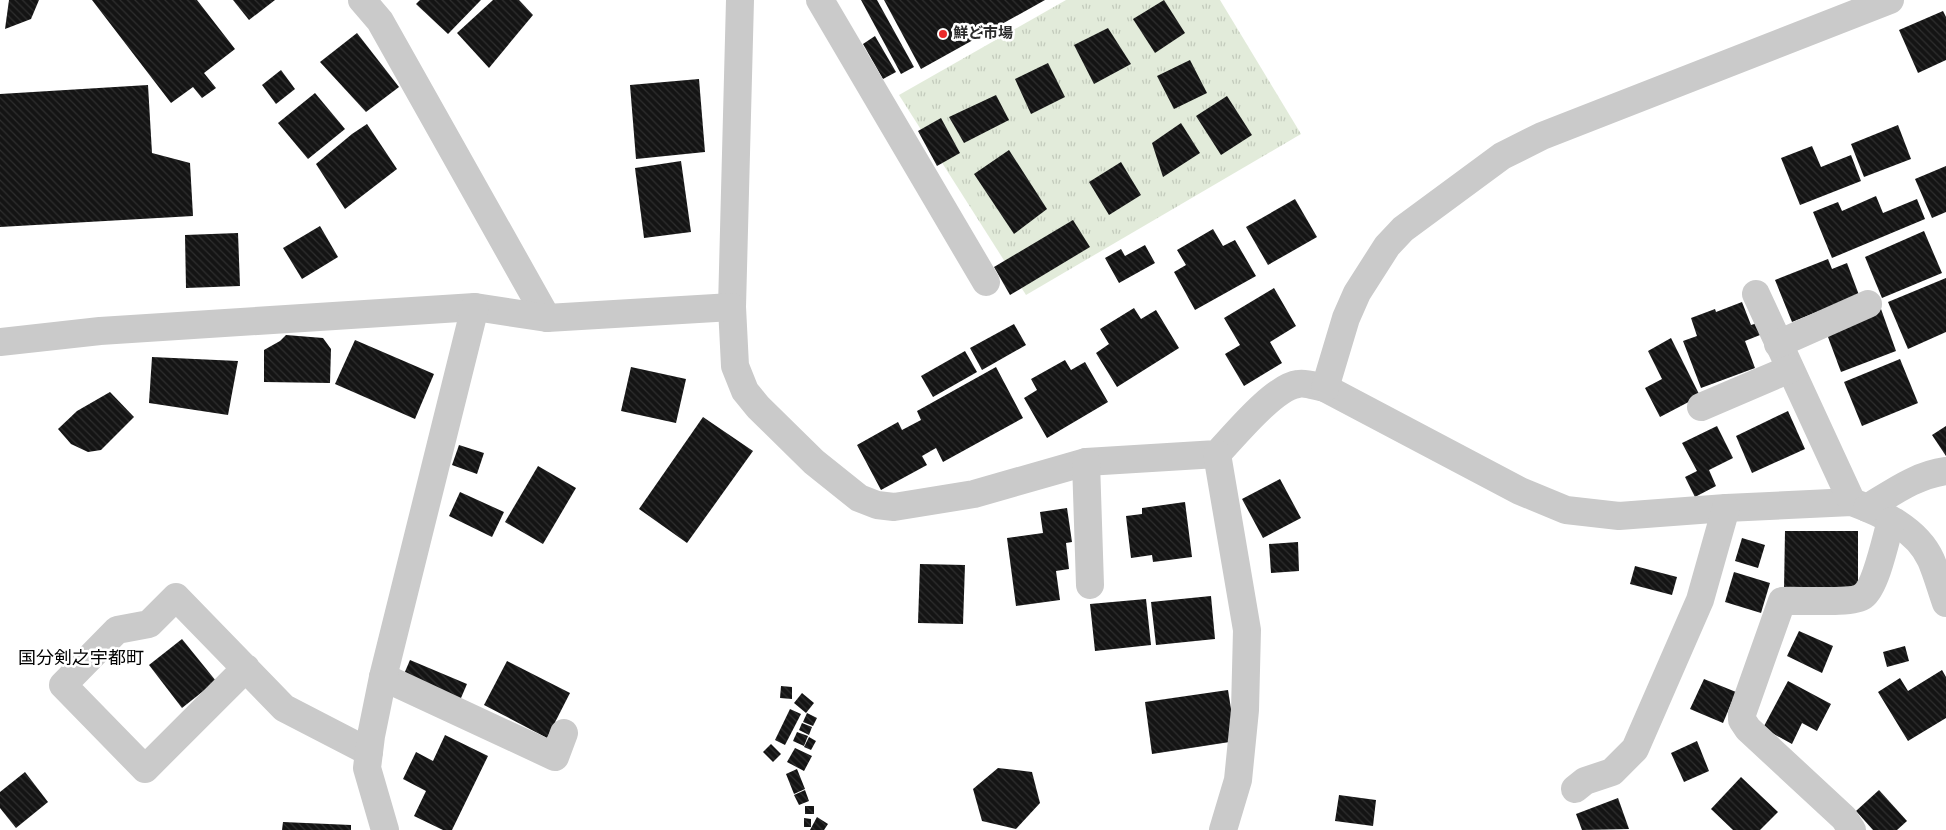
<svg xmlns="http://www.w3.org/2000/svg" width="1946" height="830" font-family="Overpass,'Noto Sans JP',sans-serif">
<defs>
<pattern id="grass-tufts" width="24" height="20" patternUnits="userSpaceOnUse" patternTransform="scale(1.25)"><rect width="24" height="20" fill="#e2ebda"/><path d="M3 7l-1-3M5 7V3M7 7l1-3M15 17l-1-3M17 17v-4M19 17l1-3" fill="none" stroke="#c2cabb"/></pattern>
<pattern id="building-back-hatch" width="6" height="6" patternUnits="userSpaceOnUse" patternTransform="scale(1.25)"><rect width="6" height="6" fill="#141414"/><path d="M-1 5l2 2M0 0l6 6M5-1l2 2" fill="none" stroke="#2e2e2e"/></pattern>
</defs>
<rect width="100%" height="100%" fill="#fff"/>
<polygon fill="url(#grass-tufts)" points="1066,0 1220,0 1301,134 1026,295 899,95"/>
<g fill="url(#building-back-hatch)">
<polygon points="9,0 39,0 31,19 5,29"/>
<polygon points="92,0 197,0 235,49 204,73 216,88 202,98 193,87 171,103"/>
<polygon points="233,0 275,0 249,20"/>
<polygon points="420,0 481,0 448,34 416,4"/>
<polygon points="493,0 519,0 533,15 489,68 457,33"/>
<polygon points="861,0 877,0 914,67 901,74"/>
<polygon points="884,0 1045,0 921,69"/>
<polygon points="1164,0 1185,33 1155,53 1133,19"/>
<polygon points="1943,11 1946,17 1946,60 1918,73 1899,30"/>
<polygon points="1108,28 1131,64 1094,84 1074,45"/>
<polygon points="357,33 399,87 366,112 320,62"/>
<polygon points="875,36 896,72 883,79 863,44"/>
<polygon points="1190,60 1207,93 1174,109 1157,76"/>
<polygon points="1048,63 1065,97 1031,114 1015,79"/>
<polygon points="281,70 295,89 276,104 262,85"/>
<polygon points="699,79 705,152 636,159 630,85"/>
<polygon points="148,85 152,153 190,163 193,216 0,227 0,94"/>
<polygon points="315,93 345,129 308,159 278,123"/>
<polygon points="996,95 1009,120 964,143 949,117"/>
<polygon points="1227,96 1252,135 1221,155 1196,116"/>
<polygon points="941,118 960,153 937,166 918,131"/>
<polygon points="1181,123 1200,153 1163,177 1152,143"/>
<polygon points="367,124 397,169 345,209 316,164 352,134"/>
<polygon points="1898,125 1911,159 1864,177 1851,144"/>
<polygon points="1812,146 1821,167 1851,155 1861,181 1800,205 1781,158"/>
<polygon points="1009,150 1047,209 1014,234 974,174"/>
<polygon points="681,161 691,232 644,238 635,168"/>
<polygon points="1121,162 1141,195 1109,215 1089,182"/>
<polygon points="1946,166 1946,212 1932,218 1915,179"/>
<polygon points="1876,196 1883,213 1917,199 1925,219 1832,258 1813,212 1838,202 1842,211"/>
<polygon points="1295,199 1317,237 1268,265 1246,227"/>
<polygon points="1073,220 1090,247 1010,295 994,267"/>
<polygon points="320,226 338,257 302,279 283,248"/>
<polygon points="1213,229 1223,246 1235,240 1256,276 1195,310 1174,272 1186,265 1177,250"/>
<polygon points="1924,231 1942,273 1882,298 1865,257"/>
<polygon points="238,233 240,286 186,288 185,235"/>
<polygon points="1145,245 1155,263 1119,283 1105,258 1121,249 1125,256"/>
<polygon points="1828,259 1832,269 1847,263 1859,295 1792,322 1775,280"/>
<polygon points="1946,278 1946,332 1908,349 1888,302"/>
<polygon points="1274,288 1296,326 1270,342 1282,363 1244,386 1225,354 1240,345 1224,318"/>
<polygon points="1742,302 1751,325 1761,322 1765,333 1745,341 1755,368 1701,388 1683,341 1697,336 1691,318 1715,309 1716,312"/>
<polygon points="1134,308 1141,319 1156,310 1179,348 1117,387 1096,353 1109,344 1100,329"/>
<polygon points="1881,309 1896,351 1841,372 1825,329"/>
<polygon points="1014,324 1026,345 982,370 970,348"/>
<polygon points="286,335 323,338 331,349 330,383 264,382 264,350 280,341"/>
<polygon points="1671,338 1700,396 1660,417 1645,388 1662,379 1648,351"/>
<polygon points="355,340 434,374 415,419 335,384"/>
<polygon points="965,351 977,372 933,397 921,376"/>
<polygon points="152,357 238,361 228,415 149,403"/>
<polygon points="1900,359 1918,403 1862,426 1844,382"/>
<polygon points="1065,360 1071,370 1085,362 1108,402 1047,438 1024,398 1037,390 1031,379"/>
<polygon points="631,367 686,379 676,423 621,411"/>
<polygon points="996,367 1023,418 943,462 936,448 922,456 927,465 881,490 857,445 898,422 902,430 921,420 917,411"/>
<polygon points="110,392 134,417 101,450 88,452 71,444 58,429 77,411"/>
<polygon points="1788,411 1805,449 1752,473 1736,436"/>
<polygon points="703,417 753,451 687,543 639,509"/>
<polygon points="1717,426 1733,458 1709,470 1716,486 1695,497 1685,477 1697,471 1682,443"/>
<polygon points="1946,426 1946,456 1932,435"/>
<polygon points="459,445 484,453 477,474 452,465"/>
<polygon points="538,466 576,488 543,544 505,522"/>
<polygon points="1280,479 1301,518 1263,538 1242,499"/>
<polygon points="460,492 504,512 492,537 449,516"/>
<polygon points="1185,502 1192,557 1153,562 1152,555 1131,558 1126,516 1142,514 1142,508"/>
<polygon points="1067,508 1072,542 1066,543 1069,569 1056,571 1060,600 1016,606 1007,538 1043,533 1040,512"/>
<polygon points="1785,531 1858,531 1858,590 1784,590"/>
<polygon points="1742,538 1765,545 1758,568 1735,561"/>
<polygon points="1298,542 1299,571 1271,573 1269,544"/>
<polygon points="920,564 965,565 963,624 918,623"/>
<polygon points="1635,566 1677,577 1672,595 1630,584"/>
<polygon points="1734,572 1770,583 1761,613 1725,602"/>
<polygon points="1211,596 1215,639 1156,645 1151,602"/>
<polygon points="1146,599 1151,645 1095,651 1090,604"/>
<polygon points="1799,631 1833,646 1822,673 1787,656"/>
<polygon points="182,639 216,681 182,708 149,665"/>
<polygon points="1905,646 1909,661 1887,667 1883,652"/>
<polygon points="410,660 467,684 458,705 401,681"/>
<polygon points="507,661 570,693 547,738 484,705"/>
<polygon points="1942,670 1946,677 1946,718 1908,741 1878,692 1900,678 1908,691"/>
<polygon points="1704,679 1736,692 1723,723 1690,709"/>
<polygon points="1788,681 1831,704 1817,731 1802,723 1792,744 1763,728"/>
<polygon points="781,686 792,687 792,699 780,698"/>
<polygon points="1228,690 1236,741 1152,754 1145,702"/>
<polygon points="802,693 814,703 806,713 794,703"/>
<polygon points="790,709 801,714 785,745 775,740"/>
<polygon points="807,713 817,718 813,726 803,722"/>
<polygon points="802,723 812,727 809,735 799,730"/>
<polygon points="797,732 808,736 804,746 793,741"/>
<polygon points="445,735 488,756 452,830 443,830 414,816 426,791 403,779 416,752 433,761"/>
<polygon points="809,737 816,741 811,750 804,747"/>
<polygon points="1697,741 1709,771 1684,782 1671,753"/>
<polygon points="771,744 781,754 773,762 763,752"/>
<polygon points="795,748 812,756 804,771 787,762"/>
<polygon points="998,768 1032,772 1040,803 1016,829 982,821 973,789"/>
<polygon points="797,769 805,789 794,794 786,774"/>
<polygon points="25,772 48,802 16,828 0,808 0,792"/>
<polygon points="1741,777 1778,812 1760,830 1733,830 1711,809"/>
<polygon points="805,790 809,801 799,805 794,795"/>
<polygon points="1879,790 1907,821 1897,830 1873,830 1856,811"/>
<polygon points="1339,795 1376,800 1373,826 1335,821"/>
<polygon points="1618,798 1629,829 1582,830 1576,814"/>
<rect x="805" y="806" width="9" height="8"/>
<polygon points="817,817 828,824 824,830 810,830"/>
<polygon points="804,818 811,819 811,827 804,827"/>
<polygon points="283,822 351,825 351,830 282,830"/>
</g>
<g fill="none" stroke-linecap="round" stroke-linejoin="round">
<g stroke="#cacaca" stroke-width="28">
<polyline points="362,0 380,21 547,318"/>
<path d="M 740,0 L 732,307 L 735,366 L 745,391 L 758,407 L 814,462 L 859,498 L 877,505 L 894,507 L 974,494 L 1086,462 L 1217,454 C 1235,435 1274,387 1298,384 C 1306,382 1317,387 1325,388 L 1520,491 L 1566,510 L 1619,516 L 1726,508 L 1852,502 C 1882,513 1917,529 1931,560 C 1937,574 1941,589 1946,603"/>
<polyline points="820,0 986,282"/>
<polyline points="1756,294 1852,502"/>
<polyline points="0,342 100,331 475,307 547,318 732,307"/>
<polyline points="1778,344 1868,304"/>
<polyline points="1325,388 1346,318 1357,293 1387,246 1403,229 1502,156 1542,136 1890,0"/>
<polyline points="1701,407 1790,369"/>
<polyline points="1217,454 1247,630 1245,710 1238,780 1223,830"/>
<polyline points="1086,462 1090,585"/>
<path d="M 1867,508 C 1892,493 1916,475 1946,471"/>
<polyline points="246,668 145,769 63,685 117,630 149,624 176,597 284,708 369,752"/>
<polyline points="383,677 555,757 564,733"/>
<polyline points="1575,789 1585,781 1612,772 1635,749 1700,600 1726,508"/>
<polyline points="385,830 367,768 371,736 383,677 475,307"/>
<path d="M 1852,830 L 1844,818 L 1748,729 L 1742,720 L 1742,714 L 1782,601 C 1798,600 1853,604 1863,596 C 1876,587 1886,538 1891,521"/>
</g>
</g>
<circle fill="#ea2929" stroke="#fff" stroke-width="2" cx="943" cy="34" r="5"/>
<g text-anchor="middle" dominant-baseline="central" stroke-width="5" stroke-linejoin="round" paint-order="stroke">
<g font-size="15" font-weight="bold" fill="#2d2d2d" stroke="#fff" text-anchor="start">
<text x="953" y="34">鮮ど市場</text>
</g>
<g font-size="18" fill="#000" stroke="#fff">
<text x="81" y="659">国分剣之宇都町</text>
</g>
</g>
</svg>
